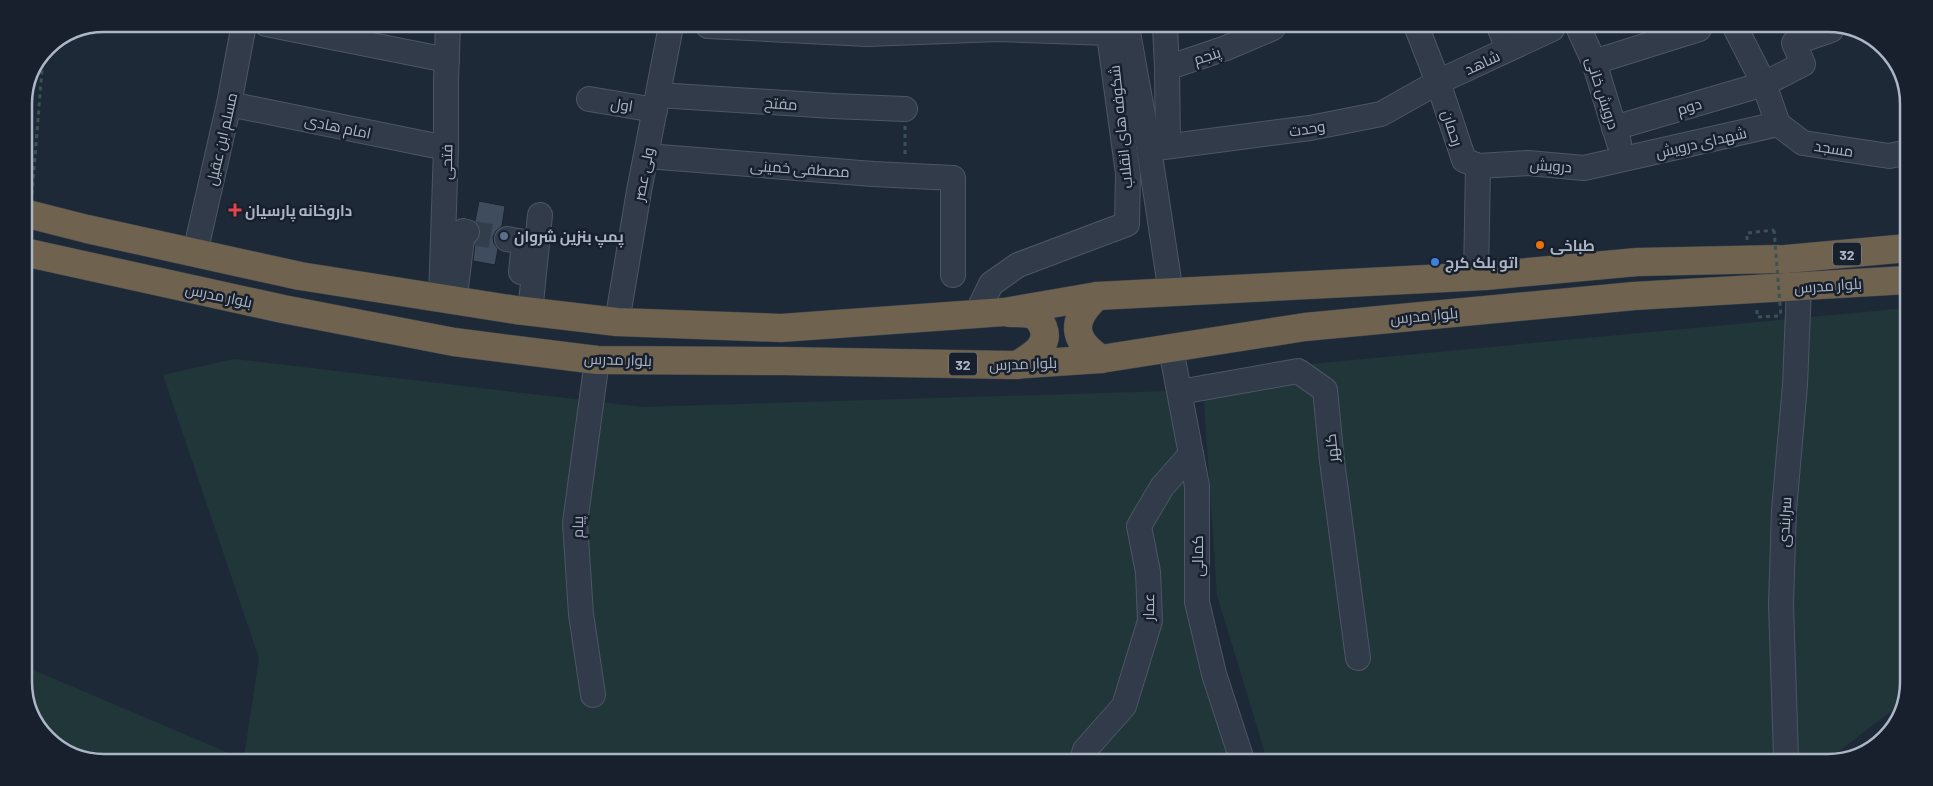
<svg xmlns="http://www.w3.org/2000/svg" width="1933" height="786" font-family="Barlow,Cairo,sans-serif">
<rect width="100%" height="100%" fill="#1e2938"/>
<g fill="#203639">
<polygon points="1907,308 1903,702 1825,762 1267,760 1217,595 1202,374"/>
<polygon points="234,359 643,407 1168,391 1184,477 1187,611 1201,676 1231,760 244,757 259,658 163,375"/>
<polygon points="24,666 238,757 74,756 40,730 24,687"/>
</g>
<polygon fill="#3f4c5e" stroke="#1a222f" points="479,201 505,206 502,226 496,231 493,237 494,243 498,249 495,265 473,261 475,243 480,235 480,228 475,221"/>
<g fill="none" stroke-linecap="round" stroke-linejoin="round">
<polyline stroke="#333e4d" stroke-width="24" stroke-dasharray="24 12" stroke-linecap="butt" points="467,232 507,239"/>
<defs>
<g id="minor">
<polyline points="266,24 447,60"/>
<polyline points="708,26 867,34 998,29 1109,33"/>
<polyline points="1127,27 1149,149 1171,293"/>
<polyline points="1165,27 1167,68 1168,145"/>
<polyline points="1417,28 1438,82 1464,160 1478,166 1528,163 1584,168 1778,124"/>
<polyline points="1500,29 1508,49"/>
<polyline points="1579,29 1594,62 1619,143"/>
<polyline points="1736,29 1764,84 1778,124 1803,143 1889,156 1909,152"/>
<polyline points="1594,62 1699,29"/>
<polyline points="1167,68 1226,48 1273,28"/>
<polyline points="658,95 833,106 905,109"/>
<polyline points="589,99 655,110"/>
<polyline points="229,104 446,148"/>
<polyline points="1614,128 1764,84 1803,64 1794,43 1831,30"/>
<polyline points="1149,149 1310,128 1381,114 1438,82 1552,29"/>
<polyline points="647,156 873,174 953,178 953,275"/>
<polyline points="507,239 524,242 521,272"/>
<polyline points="195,253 229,104 244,24"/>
<polyline points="1476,276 1478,166"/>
<polyline points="455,295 463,231 467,232"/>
<polyline points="441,299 446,148 446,81 448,25"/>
<polyline points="530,312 540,215"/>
<polyline points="976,315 991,284 1018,265 1127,224 1128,174 1108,27"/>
<polyline points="617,322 639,191 671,26"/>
<polyline points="1171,349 1197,486 1197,602 1214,674 1242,760"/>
<polyline points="1180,392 1298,371 1325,390 1332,461 1358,658"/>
<polyline points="593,695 581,614 575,523 597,360"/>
<polyline points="1786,757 1781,604 1784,510 1795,385 1799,287"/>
<polyline points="1082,760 1085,750 1124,706 1150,621 1148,572 1139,526 1162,487 1191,454"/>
</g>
<g id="highway">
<polyline points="24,213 87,229 300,276 516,310 617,322 781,328 1004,312 1097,296 1485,276 1637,262 1786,259 1908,248"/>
<polyline points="24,252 283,309 454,342 597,360 784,361 1012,365 1101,359 1305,327 1634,296 1907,280"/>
<path d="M 1097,296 C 1071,320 1071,339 1101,359"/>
<path d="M 1010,313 C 1016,313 1023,313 1029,314 C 1037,316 1040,320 1043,327 C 1051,346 1030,357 1017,365"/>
</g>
</defs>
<use href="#minor" stroke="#4d5664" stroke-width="26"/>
<use href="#highway" stroke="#3a4350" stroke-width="29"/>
<g stroke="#3b5254" stroke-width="3" stroke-dasharray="4 4" stroke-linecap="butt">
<polyline points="905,126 905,157"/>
<polyline points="32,194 43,57"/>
<polyline points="1747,240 1747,233 1774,230"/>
<polyline points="1757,310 1757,317 1780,316"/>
</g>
<use href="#minor" stroke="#323b49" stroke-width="24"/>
<use href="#highway" stroke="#6f624e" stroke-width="28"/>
<polyline stroke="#3b5254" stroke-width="3" stroke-dasharray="4 4" stroke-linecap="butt" points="1774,230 1781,316"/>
</g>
<path fill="#e0444e" stroke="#18202d" stroke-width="2" d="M232.5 202.5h5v5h5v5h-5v5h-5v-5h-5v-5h5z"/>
<circle fill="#5c6f8a" stroke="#18202d" stroke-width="2" cx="504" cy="236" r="5"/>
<circle fill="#e8710a" stroke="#18202d" stroke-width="2" cx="1540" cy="245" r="5"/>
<circle fill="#3f7fe0" stroke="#18202d" stroke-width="2" cx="1435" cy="262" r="5"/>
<g text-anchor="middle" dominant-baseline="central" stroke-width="5" stroke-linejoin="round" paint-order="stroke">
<g fill="#18202d" stroke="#808998" stroke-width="1">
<rect x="1833" y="242.5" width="28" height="23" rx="4"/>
<rect x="949" y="352.5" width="28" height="23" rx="4"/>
</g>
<g font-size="14" font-weight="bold" fill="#acb6c6">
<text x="1847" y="254">32</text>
<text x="963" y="364">32</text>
</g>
<g font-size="15" fill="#acb6c6" stroke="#18202d">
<text transform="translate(1207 55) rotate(-18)">پنجم</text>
<text transform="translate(1482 62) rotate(-25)">شاهد</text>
<text transform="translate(1603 93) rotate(72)">درویش خانی</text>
<text transform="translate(781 103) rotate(4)">مفتح</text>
<text transform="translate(622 104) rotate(9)">اول</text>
<text transform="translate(1689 106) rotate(-17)">دوم</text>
<text transform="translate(338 126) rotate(12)">امام هادی</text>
<text transform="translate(1120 127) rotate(-96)">شکوفه های انقلاب</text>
<text transform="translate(1307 128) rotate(-9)">وحدت</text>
<text transform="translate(1453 128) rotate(72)">رحمان</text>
<text transform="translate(221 139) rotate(-77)">مسلم ابن عقیل</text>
<text transform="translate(1701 142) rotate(-13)">شهدای درویش</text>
<text transform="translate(1834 148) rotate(9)">مسجد</text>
<text transform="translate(446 162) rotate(-89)">فتحی</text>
<text transform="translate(1551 165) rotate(4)">درویش</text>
<text transform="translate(800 168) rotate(4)">مصطفی خمینی</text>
<text transform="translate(643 174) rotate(-79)">ولی عصر</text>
<text transform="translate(1828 285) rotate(-4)">بلوار مدرس</text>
<text transform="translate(219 295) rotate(12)">بلوار مدرس</text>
<text transform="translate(1424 315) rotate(-5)">بلوار مدرس</text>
<text transform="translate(618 359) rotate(2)">بلوار مدرس</text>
<text transform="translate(1023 363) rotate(-2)">بلوار مدرس</text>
<text transform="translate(1331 448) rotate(-96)">کلهر</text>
<text transform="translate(1784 522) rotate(-87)">سرابندی</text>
<text transform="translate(577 527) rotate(-89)">پیام</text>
<text transform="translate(1197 556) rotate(-90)">کمالی</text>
<text transform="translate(1148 607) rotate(-89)">عمار</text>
</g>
<g font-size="15" font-weight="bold" fill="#acb6c6" stroke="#18202d" text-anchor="start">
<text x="245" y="210">داروخانه پارسیان</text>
<text x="514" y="236">پمپ بنزین شروان</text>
<text x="1550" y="245">طباخی</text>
<text x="1445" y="262">اتو بلک کرج</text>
</g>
</g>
<path d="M0 0H1933V786H0ZM104 32H1828A72 72 0 0 1 1900 104V682A72 72 0 0 1 1828 754H104A72 72 0 0 1 32 682V104A72 72 0 0 1 104 32Z" fill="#18202d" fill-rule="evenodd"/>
<path fill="none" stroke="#acb6c6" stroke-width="2.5" d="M104 32H1828A72 72 0 0 1 1900 104V682A72 72 0 0 1 1828 754H104A72 72 0 0 1 32 682V104A72 72 0 0 1 104 32Z"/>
</svg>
